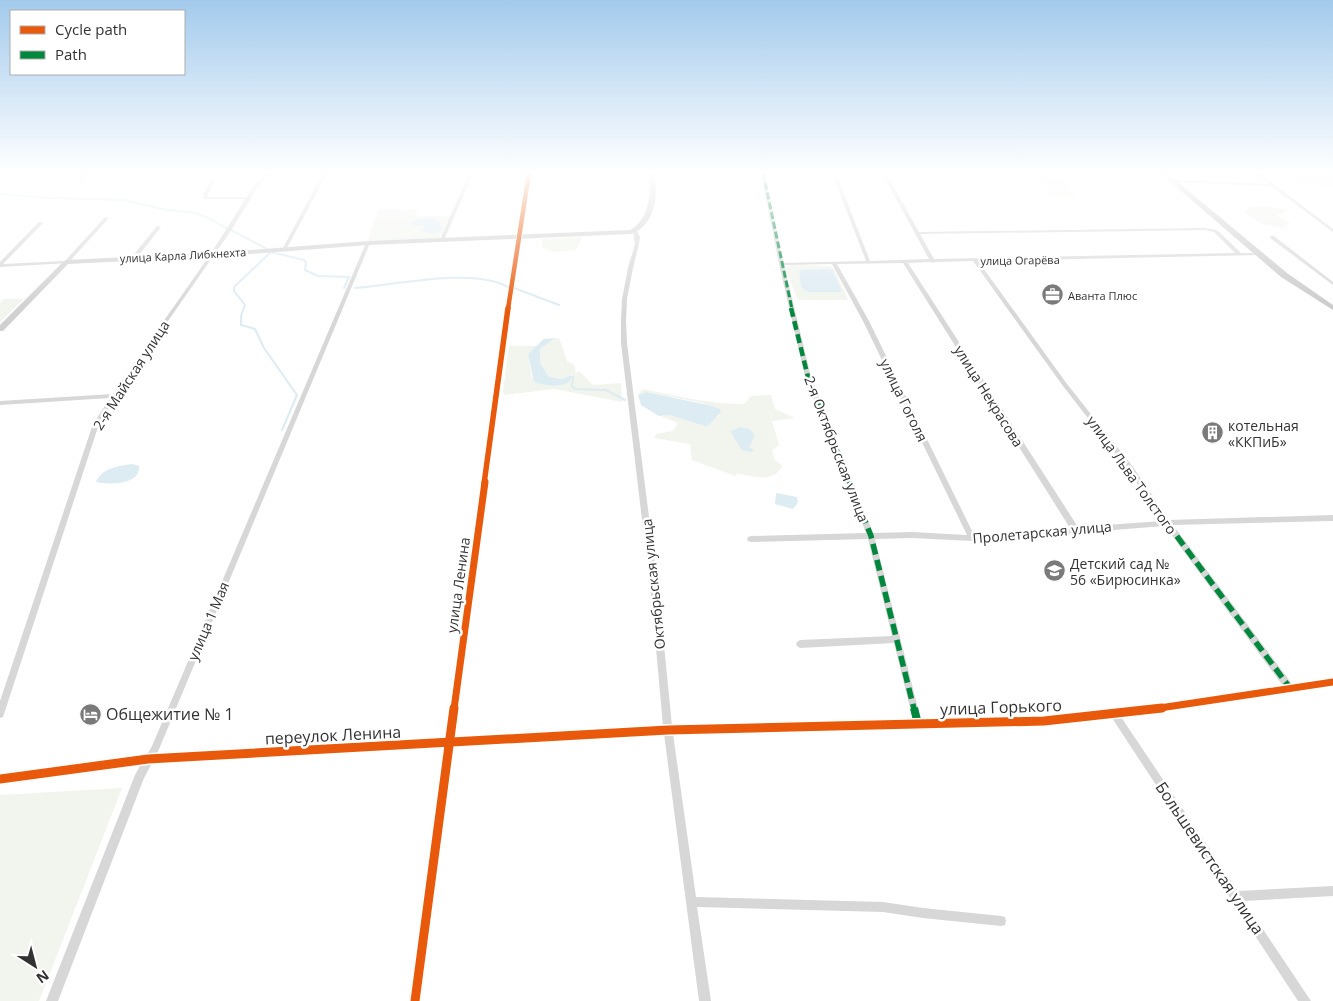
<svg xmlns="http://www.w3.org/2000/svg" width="1333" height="1001" font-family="'Open Sans',sans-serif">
<rect width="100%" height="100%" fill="#fff"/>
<g fill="#f1f5ed">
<polygon points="1286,173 1333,173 1333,188 1302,186"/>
<polygon points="1040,178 1063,179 1074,196 1050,195"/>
<polygon points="1268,206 1286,210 1285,213 1276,214 1291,224 1285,225 1288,229 1261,224 1244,212 1251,207"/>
<polygon points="379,209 418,210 415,216 451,216 440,238 368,241 375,216"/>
<polygon points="582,237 576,250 553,252 542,247 542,239"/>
<polygon points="789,265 831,266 835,270 848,300 798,300 785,268"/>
<polygon points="4,299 23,299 0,322 0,303"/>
<path d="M 555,338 L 559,338 L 567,361 C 573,364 577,366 575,374 L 579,371 L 593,385 L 621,383 L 622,402 L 554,389 L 504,395 L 503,391 L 509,346 L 539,346 L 528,354 L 531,373 L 534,382 L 549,385 L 567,383 L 569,376 L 561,379 L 549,377 L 540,363 L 540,349 Z"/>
<path d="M 643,389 C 676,396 710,404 744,404 L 751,396 L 771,395 L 775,409 L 795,418 L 772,421 L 779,445 L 772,450 L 775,460 L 782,466 C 774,484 751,476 737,473 L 736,476 L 692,460 L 690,444 L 654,438 L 657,434 L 673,431 L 677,425 L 676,422 L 662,417 L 665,415 C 685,414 700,429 720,415 L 702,403 L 646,392 L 638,395 Z"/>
<polygon points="122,788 39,1001 0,1001 0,795"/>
</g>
<g fill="#ddebf3">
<path d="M 431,218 L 440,223 L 443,229 C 436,234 428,234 420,230 L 425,226 L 415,226 L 410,223 L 420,219 Z"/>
<polygon points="830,269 833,271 841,290 840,292 808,292 801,287 799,270"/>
<path d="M 555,338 L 540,349 L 540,363 L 549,377 L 561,379 L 569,376 L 571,377 L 570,381 C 561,388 545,386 534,382 L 528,354 L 544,339 Z"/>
<polygon points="646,392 712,406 720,409 721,412 709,425 705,426 670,415 659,416 641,405 638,395"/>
<path d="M 740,427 L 749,429 L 755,435 L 749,447 L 754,450 L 752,452 L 741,450 C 739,442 732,438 731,431 Z"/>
<path d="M 132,464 L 139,466 C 141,485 108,485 96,482 C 102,468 118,466 132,464 Z"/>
<polygon points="776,493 797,497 798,502 793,509 775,504"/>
</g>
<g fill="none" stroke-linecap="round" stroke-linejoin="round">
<g stroke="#ddebf3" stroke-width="2">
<polyline points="0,194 48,198 124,200 167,210 196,213 211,219 227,229"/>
<polyline points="231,230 267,249"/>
<path d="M 355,288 C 396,285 472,267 508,287"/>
<polyline points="514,288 559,305"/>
<polyline points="571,377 573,377 572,386 575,389 606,390 625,400"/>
<polyline points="282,430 297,395 264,348 255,329 241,325 241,316 245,305 234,291 234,287 271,252 304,260 306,263 305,270 318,276 349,277 344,288"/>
</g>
<g fill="#d7d7d7" fill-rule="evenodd">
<polygon points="10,173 14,173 10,179 8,179 7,178"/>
<polygon points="82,173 86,173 84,181 82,182 80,181"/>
<path d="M 267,173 L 272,173 L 257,187 L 251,197 L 251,198 L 230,232 L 145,354 L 99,424 L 4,714 L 3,717 L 0,718 L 0,701 L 93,424 L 110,398 L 0,405 L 0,401 L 113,394 C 156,329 205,267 245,199 L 204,199 L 203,195 L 212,178 L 215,179 L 207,197 L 247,197 L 254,185 Z"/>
<polygon points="323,173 327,173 287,248 283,249 283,248"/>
<path d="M 527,173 L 531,173 L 515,271 L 455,737 L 663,726 L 652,604 L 621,343 L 621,321 L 622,299 L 628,268 L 635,244 L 633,230 L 637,231 L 640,237 L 639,244 L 633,268 L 627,299 L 626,321 L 627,343 L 660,604 L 672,726 L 913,720 L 894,643 L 800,648 L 797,646 L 796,644 L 797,642 L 800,640 L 892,636 L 868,539 L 751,542 L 748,541 L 747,539 L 748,537 L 751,536 L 866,533 L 805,377 L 779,264 L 761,173 L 765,173 L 783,263 L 866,261 L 835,181 L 837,180 L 839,181 L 870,261 L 929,259 L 882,173 L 886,173 L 919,232 L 1205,228 L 1217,230 L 1241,253 L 1261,253 L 1261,254 L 1259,255 L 978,261 L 1067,384 L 1133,467 L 1169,520 L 1333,515 L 1333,521 L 1173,525 L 1292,684 L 1333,678 L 1333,686 L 1157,713 L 1121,717 L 1238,891 L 1333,886 L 1333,896 L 1244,901 L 1311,1001 L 1298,1001 L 1112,718 L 1044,725 L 673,734 L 696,897 L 883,902 L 923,908 L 1001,916 L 1005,917 L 1006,921 L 1005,925 L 1001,926 L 923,918 L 883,912 L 697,907 L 711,1001 L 699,1001 L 664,734 L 454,746 L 421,1001 L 409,1001 L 445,747 L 152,763 L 144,778 L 58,1001 L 46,1001 L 135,775 L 141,764 L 0,784 L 0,774 L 147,755 L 152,746 L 366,243 L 368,242 L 370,243 L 157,754 L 446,738 L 511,271 ZM 1205,230 L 1214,232 L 1235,253 L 934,259 L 920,234 ZM 973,261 L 1063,386 L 1129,471 L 1162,521 L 1078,527 L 908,263 L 931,262 L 933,263 L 935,262 ZM 903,263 L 1070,528 L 974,535 L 869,321 L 837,264 ZM 832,264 L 863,321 L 967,535 L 912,532 L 873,533 L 811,377 L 784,265 ZM 1165,526 L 1283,686 L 1157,705 L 1044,717 L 921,720 L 875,539 L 912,538 L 972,541 Z"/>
<polygon points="1194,173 1198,173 1206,181 1268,184 1254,173 1259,173 1333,229 1333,232 1271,186 1172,182 1170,181 1172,180 1202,181"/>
<polygon points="468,176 472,176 474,177 471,178 444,240 440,241 440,240"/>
<polygon points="105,217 109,218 68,263 0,267 0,262 39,222 43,223 3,264 65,261"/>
<polygon points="157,226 161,227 135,260 131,260 131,258"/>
<polygon points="1270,236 1274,236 1333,282 1333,285 1270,238"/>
</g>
<path fill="#d0d0d0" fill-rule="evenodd" d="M 648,173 L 654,173 C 659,195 655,226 631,234 L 368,245 L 211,257 L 68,264 L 3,331 L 0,331 L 0,325 L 64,261 L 66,260 L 211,253 L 368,241 L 630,230 C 649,220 652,193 648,173 Z"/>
<polygon fill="#cacaca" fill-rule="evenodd" points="1160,173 1167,173 1287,273 1333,305 1333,310 1281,277"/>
<polyline stroke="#00873e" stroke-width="3" stroke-dasharray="7 3" stroke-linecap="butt" points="763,173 792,309"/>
<polyline stroke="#00873e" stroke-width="4.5" stroke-dasharray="9 4.5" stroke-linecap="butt" points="791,308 808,377 850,484"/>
<g stroke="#00873e" stroke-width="5.5" stroke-dasharray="11 5.5" stroke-linecap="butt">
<polyline points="850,482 871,536 914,709"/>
<polyline points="1167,523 1290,688"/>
</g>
<polyline stroke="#00873e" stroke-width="8" stroke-dasharray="14 8" stroke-linecap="butt" points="914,708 918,724"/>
<defs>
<polyline id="cycleway-far3" points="508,309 529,173"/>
<polyline id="cycleway-far2" points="484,484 508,308"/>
<g id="cycleway-far1">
<polyline points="454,709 485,482"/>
<polyline points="1153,709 1333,682"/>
</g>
<g id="cycleway">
<polyline points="0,779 148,759 668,730 1044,721 1162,708"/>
<polyline points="415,1001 454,708"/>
</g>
</defs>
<use href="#cycleway-far3" stroke="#fff" stroke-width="6"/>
<use href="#cycleway-far2" stroke="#fff" stroke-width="8"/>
<use href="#cycleway-far1" stroke="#fff" stroke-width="10"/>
<use href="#cycleway" stroke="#fff" stroke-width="12"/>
<use href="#cycleway-far3" stroke="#e8590c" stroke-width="4.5"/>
<use href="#cycleway-far2" stroke="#e8590c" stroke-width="5.5"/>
<use href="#cycleway-far1" stroke="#e8590c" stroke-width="7"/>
<use href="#cycleway" stroke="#e8590c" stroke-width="9"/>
</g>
<linearGradient id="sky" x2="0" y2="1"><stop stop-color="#a3caec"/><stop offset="0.55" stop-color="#fff"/><stop offset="1" stop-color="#fff" stop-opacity="0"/></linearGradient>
<rect width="1333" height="313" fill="url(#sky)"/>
<defs>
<symbol id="office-disc" viewBox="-11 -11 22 22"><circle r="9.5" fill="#7a7a7a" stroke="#fff"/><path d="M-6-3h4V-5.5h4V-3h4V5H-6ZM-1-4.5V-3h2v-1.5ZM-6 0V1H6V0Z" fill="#fff"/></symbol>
<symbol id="building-disc" viewBox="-11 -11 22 22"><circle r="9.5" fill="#7a7a7a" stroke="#fff"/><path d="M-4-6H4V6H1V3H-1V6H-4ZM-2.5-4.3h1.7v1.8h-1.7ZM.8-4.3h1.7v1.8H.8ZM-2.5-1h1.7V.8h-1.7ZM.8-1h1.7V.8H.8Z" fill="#fff"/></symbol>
<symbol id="school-disc" viewBox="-11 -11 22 22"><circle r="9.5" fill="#7a7a7a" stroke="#fff"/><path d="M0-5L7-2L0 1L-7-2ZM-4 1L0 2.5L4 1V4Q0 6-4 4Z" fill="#fff"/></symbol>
<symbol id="hotel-disc" viewBox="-11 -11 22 22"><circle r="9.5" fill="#7a7a7a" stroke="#fff"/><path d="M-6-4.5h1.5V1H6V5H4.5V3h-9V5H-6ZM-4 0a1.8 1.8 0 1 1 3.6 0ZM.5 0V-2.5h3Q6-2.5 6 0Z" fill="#fff"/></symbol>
</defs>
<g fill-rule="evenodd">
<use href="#office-disc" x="1040" y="282" width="25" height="25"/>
<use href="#building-disc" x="1200" y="420" width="25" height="25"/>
<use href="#school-disc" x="1042" y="558" width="25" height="25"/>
<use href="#hotel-disc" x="78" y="702" width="25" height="25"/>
</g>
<g text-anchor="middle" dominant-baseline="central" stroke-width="5" stroke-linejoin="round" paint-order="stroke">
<g font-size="11" fill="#333" stroke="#fff">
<text transform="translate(183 255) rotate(-3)">улица Карла Либкнехта</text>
<text transform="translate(1020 260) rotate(-1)">улица Огарёва</text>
</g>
<g font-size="11" fill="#333" stroke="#fff" text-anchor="start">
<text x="1068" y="295">Аванта Плюс</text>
</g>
<g font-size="14" fill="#333" stroke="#fff">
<text transform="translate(131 375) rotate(-57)">2-я Майская улица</text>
<text transform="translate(989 396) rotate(58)">улица Некрасова</text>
<text transform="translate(904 400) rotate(64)">улица Гоголя</text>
<text transform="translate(837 449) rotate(69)">2-я Октябрьская улица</text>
<text transform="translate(1132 475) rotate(54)">улица Льва Толстого</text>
<text transform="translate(1042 532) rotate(-5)">Пролетарская улица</text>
<text transform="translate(653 584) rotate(-96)">Октябрьская улица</text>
<text transform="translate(458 585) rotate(-82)">улица Ленина</text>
<text transform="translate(208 621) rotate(-67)">улица 1 Мая</text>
</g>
<g font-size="14" fill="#333" stroke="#fff" text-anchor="start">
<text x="1228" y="425">котельная<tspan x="1228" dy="16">«ККПиБ»</tspan></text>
<text x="1070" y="563">Детский сад №<tspan x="1070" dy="16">56 «Бирюсинка»</tspan></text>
</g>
<g font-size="16" fill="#333" stroke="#fff">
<text transform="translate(1001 707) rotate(-2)">улица Горького</text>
<text transform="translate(333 735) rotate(-3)">переулок Ленина</text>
<text transform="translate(1210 858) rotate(56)">Большевистская улица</text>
</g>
<g font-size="16" fill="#333" stroke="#fff" text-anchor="start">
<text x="106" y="714">Общежитие № 1</text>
</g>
</g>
<rect x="10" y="10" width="175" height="65" fill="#ffffff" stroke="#adadad"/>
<rect x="20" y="26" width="25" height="8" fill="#e8590c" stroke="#adadad"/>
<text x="55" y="35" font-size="15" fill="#333333">Cycle path</text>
<rect x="20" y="51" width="25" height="8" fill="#00873e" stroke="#adadad"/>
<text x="55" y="60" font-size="15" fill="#333333">Path</text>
<g transform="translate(35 966) rotate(144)" stroke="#ffffff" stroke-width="4" paint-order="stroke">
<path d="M0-4L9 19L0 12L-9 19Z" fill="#333333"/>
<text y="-8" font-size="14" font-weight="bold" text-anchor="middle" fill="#333333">N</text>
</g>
</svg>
